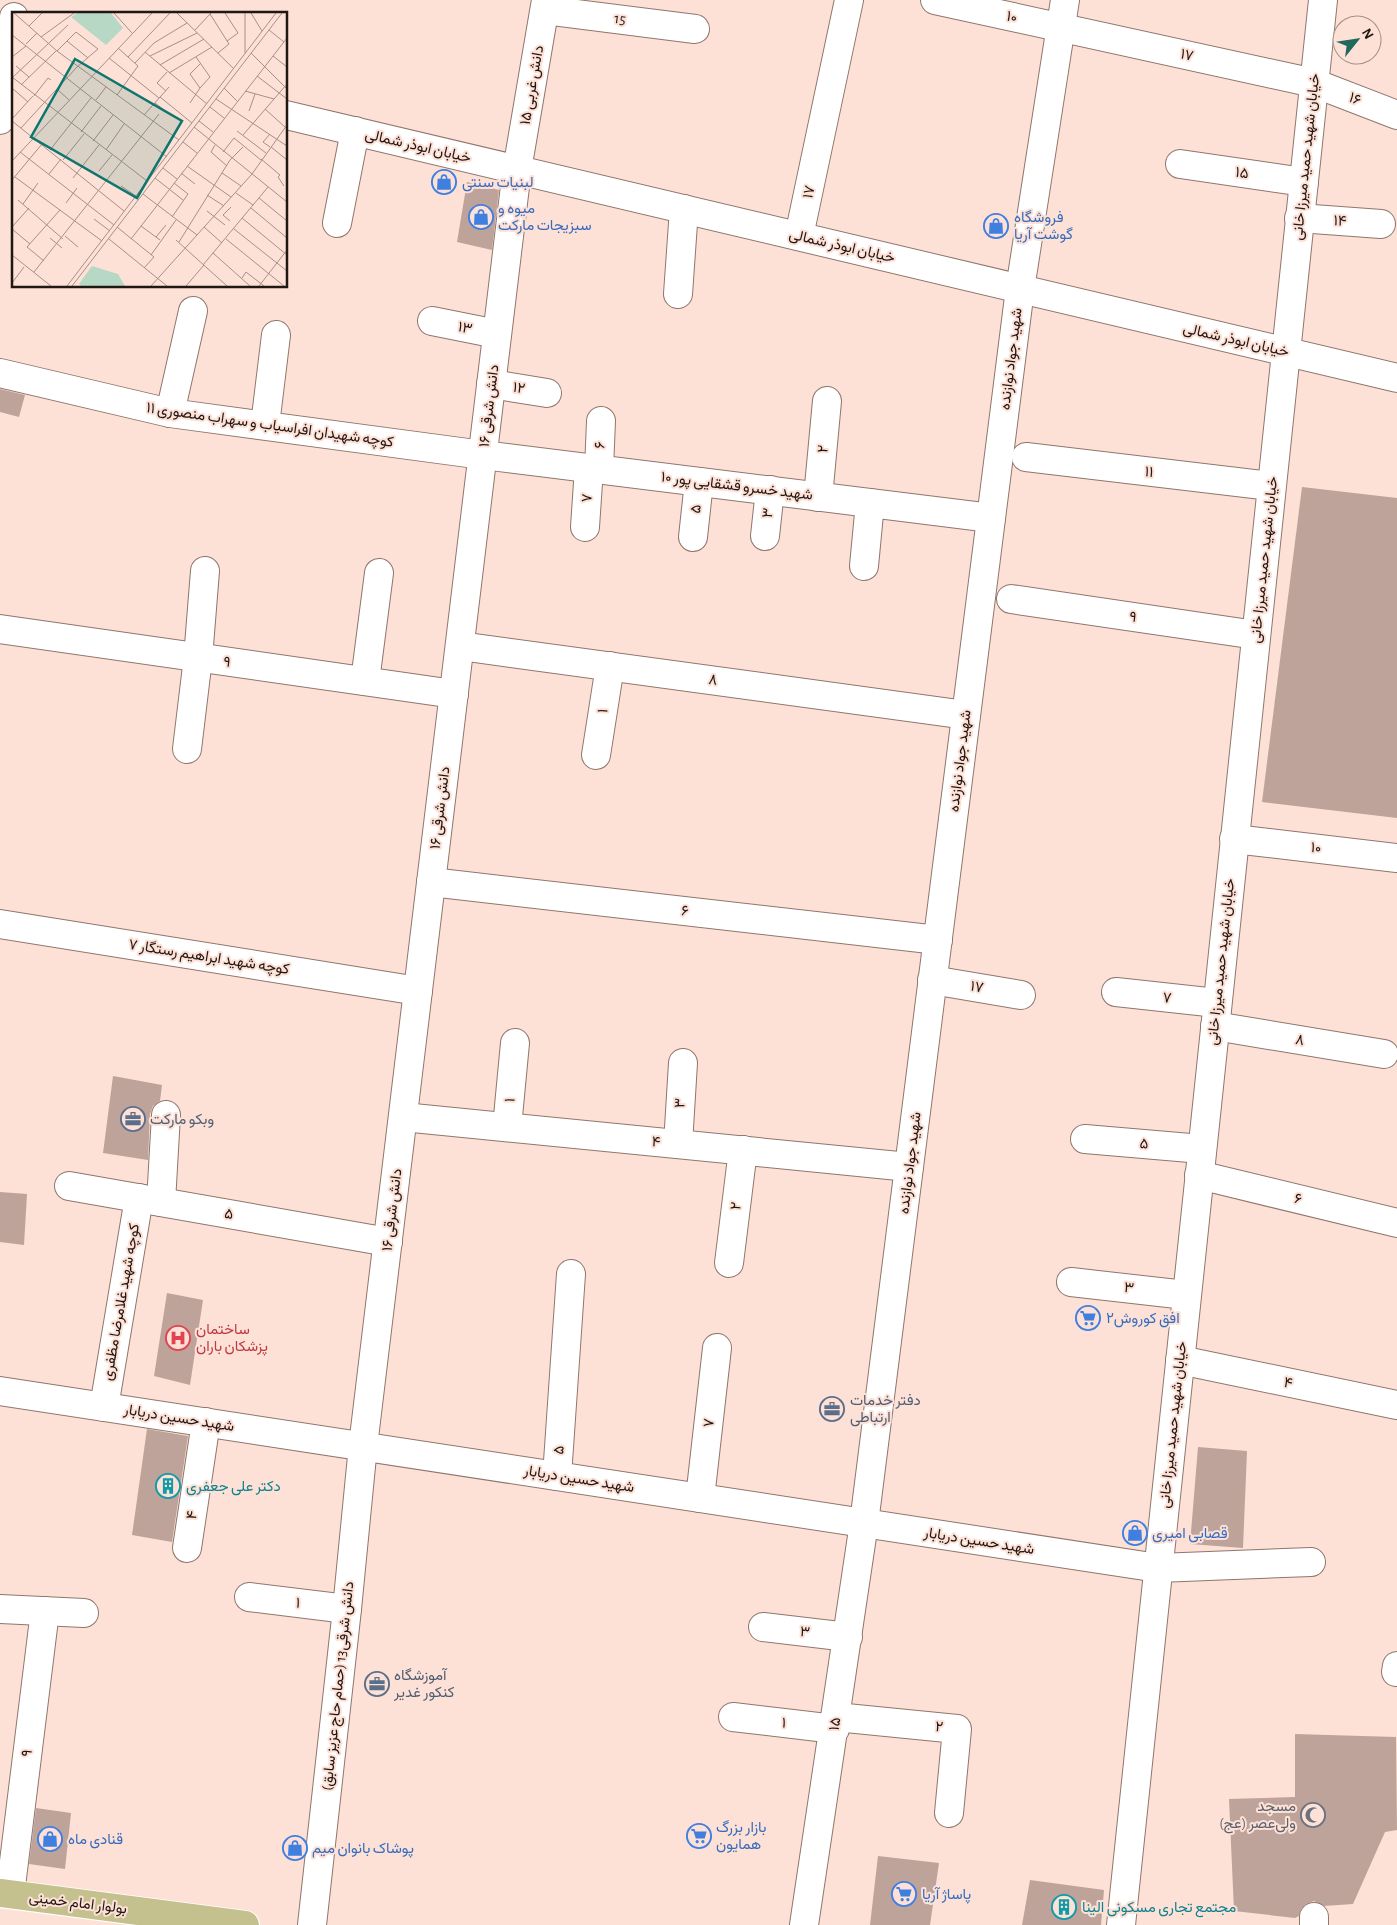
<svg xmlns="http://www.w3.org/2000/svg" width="1397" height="1925" font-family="'Alegreya Sans',Vazirmatn,sans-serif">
<rect width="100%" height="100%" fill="#fde1d6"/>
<g fill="#bea39b">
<polygon points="467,182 499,190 492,250 457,242"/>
<polygon points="0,389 25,395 19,417 0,412"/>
<polygon points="1302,487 1397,498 1397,818 1262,802"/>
<polygon points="113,1076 162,1085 160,1101 153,1106 150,1114 148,1160 103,1153"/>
<polygon points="0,1192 27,1194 24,1245 0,1242"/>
<polygon points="167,1293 203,1300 190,1385 154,1376"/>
<polygon points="147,1429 188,1436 172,1542 132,1535"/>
<polygon points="1198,1447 1247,1451 1243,1548 1190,1544"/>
<polygon points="1295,1734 1396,1737 1397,1830 1385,1832 1353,1904 1324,1906 1314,1901 1306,1904 1301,1909 1299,1916 1295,1918 1234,1911 1229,1799 1295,1797"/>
<polygon points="36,1808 71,1813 65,1869 29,1864"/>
<polygon points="878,1856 939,1863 930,1925 870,1925"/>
<polygon points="1030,1880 1104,1890 1101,1925 1022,1925"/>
</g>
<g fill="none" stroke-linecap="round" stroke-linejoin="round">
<defs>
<g id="minor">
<polyline points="935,0 1314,83 1397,115"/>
<polyline points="545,10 695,29"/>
<polyline points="286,115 1397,378"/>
<polyline points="0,120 14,17"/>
<polyline points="1180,164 1304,182"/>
<polyline points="1299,218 1381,224"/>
<polyline points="337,223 355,131"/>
<polyline points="799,236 849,0"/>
<polyline points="678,294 684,209"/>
<polyline points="432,321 497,334"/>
<polyline points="0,373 170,413 483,455 991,518"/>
<polyline points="491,384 547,393"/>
<polyline points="170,413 193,311"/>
<polyline points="265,425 276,335"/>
<polyline points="1026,457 1271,486"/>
<polyline points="599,469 601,421"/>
<polyline points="818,497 827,401"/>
<polyline points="585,527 589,468"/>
<polyline points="765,536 770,490"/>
<polyline points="693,537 699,482"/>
<polyline points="864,566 870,503"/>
<polyline points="1011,599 1256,635"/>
<polyline points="0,629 454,694"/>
<polyline points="460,646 966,715"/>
<polyline points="365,681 379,573"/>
<polyline points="187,749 198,658 205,571"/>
<polyline points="596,755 610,666"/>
<polyline points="1234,839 1397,858"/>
<polyline points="431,882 938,940"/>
<polyline points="0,924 418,991"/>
<polyline points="932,980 1021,995"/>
<polyline points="1116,992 1217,1003"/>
<polyline points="1215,1026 1384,1054"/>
<polyline points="403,1117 909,1167"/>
<polyline points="507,1127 515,1043"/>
<polyline points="1085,1139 1202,1149"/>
<polyline points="678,1144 683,1063"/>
<polyline points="1199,1175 1397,1223"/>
<polyline points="69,1186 388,1242"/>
<polyline points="161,1202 166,1115"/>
<polyline points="729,1263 743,1150"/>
<polyline points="1071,1282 1186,1295"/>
<polyline points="1180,1360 1397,1405"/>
<polyline points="0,1391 1158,1568 1311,1562"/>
<polyline points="104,1407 139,1198"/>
<polyline points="557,1476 571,1274"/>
<polyline points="700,1498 717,1348"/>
<polyline points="187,1548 206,1422"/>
<polyline points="249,1597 347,1609"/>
<polyline points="0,1609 84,1613"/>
<polyline points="763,1627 848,1637"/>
<polyline points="1396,1672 1397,1666"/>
<polyline points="733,1717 835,1729"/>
<polyline points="836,1717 957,1729 949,1813"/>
<polyline points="10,1894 45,1611"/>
<polyline points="312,1925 347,1609 363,1446 517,170 546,0"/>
<polyline points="804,1925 864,1523 1020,289 1065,0"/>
<polyline points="1121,1925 1323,0"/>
<polyline points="1314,1925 1314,1917"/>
</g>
<polyline id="major" points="0,1893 245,1925"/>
</defs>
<use href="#minor" stroke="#8f766d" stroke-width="30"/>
<use href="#major" stroke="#fff" stroke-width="30"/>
<use href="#minor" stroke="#fff" stroke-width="28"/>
<use href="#major" stroke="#c4c18e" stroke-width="28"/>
</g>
<defs>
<symbol id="shop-ring" viewBox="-11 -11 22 22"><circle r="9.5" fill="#fde1d6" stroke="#3f7fe0" stroke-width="1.5"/><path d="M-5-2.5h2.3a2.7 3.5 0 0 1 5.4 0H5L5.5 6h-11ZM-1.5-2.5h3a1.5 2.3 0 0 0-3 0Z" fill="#3f7fe0"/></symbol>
<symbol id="office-ring" viewBox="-11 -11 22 22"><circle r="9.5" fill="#fde1d6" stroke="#5c6f8a" stroke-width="1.5"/><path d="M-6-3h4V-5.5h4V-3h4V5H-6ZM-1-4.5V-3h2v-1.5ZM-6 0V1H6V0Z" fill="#5c6f8a"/></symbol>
<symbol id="supermarket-ring" viewBox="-11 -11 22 22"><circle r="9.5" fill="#fde1d6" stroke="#3f7fe0" stroke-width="1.5"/><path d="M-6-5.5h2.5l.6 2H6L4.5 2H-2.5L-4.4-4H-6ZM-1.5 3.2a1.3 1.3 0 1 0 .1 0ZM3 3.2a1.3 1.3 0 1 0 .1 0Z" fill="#3f7fe0"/></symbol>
<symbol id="hospital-ring" viewBox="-11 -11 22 22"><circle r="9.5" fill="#fde1d6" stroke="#e0444e" stroke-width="1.5"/><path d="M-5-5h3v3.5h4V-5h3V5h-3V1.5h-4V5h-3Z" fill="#e0444e"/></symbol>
<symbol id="building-ring" viewBox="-11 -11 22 22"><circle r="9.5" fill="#fde1d6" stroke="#0f9aa8" stroke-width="1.5"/><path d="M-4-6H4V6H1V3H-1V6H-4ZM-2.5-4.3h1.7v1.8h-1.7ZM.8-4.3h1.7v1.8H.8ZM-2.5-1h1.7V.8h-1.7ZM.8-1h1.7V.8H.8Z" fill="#0f9aa8"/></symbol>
<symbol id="mosque-ring" viewBox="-11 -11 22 22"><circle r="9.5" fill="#fde1d6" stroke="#6b7280" stroke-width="1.5"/><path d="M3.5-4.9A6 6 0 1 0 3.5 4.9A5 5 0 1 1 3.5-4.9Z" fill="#6b7280"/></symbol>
</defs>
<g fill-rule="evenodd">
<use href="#shop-ring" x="430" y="168" width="28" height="28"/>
<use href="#shop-ring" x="467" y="203" width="28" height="28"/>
<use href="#shop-ring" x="982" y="212" width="28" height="28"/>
<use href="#office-ring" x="119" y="1105" width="28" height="28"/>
<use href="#supermarket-ring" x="1074" y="1304" width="28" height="28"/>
<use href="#hospital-ring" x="164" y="1324" width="28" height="28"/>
<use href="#office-ring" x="818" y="1395" width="28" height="28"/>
<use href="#building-ring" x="154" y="1472" width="28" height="28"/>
<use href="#shop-ring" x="1121" y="1519" width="28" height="28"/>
<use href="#office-ring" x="363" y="1670" width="28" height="28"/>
<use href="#mosque-ring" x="1299" y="1801" width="28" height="28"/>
<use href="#supermarket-ring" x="685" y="1822" width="28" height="28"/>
<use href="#shop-ring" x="36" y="1825" width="28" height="28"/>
<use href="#shop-ring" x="281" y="1834" width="28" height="28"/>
<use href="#supermarket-ring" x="890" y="1880" width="28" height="28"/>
<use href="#building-ring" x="1050" y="1893" width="28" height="28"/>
</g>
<g text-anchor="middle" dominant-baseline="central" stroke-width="4" stroke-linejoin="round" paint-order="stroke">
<g font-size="15" fill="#201613" stroke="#fde1d6">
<text transform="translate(1012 17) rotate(12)">۱۰</text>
<text transform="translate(620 19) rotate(7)">15</text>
<text transform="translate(1187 55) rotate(12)">۱۷</text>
<text transform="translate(532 85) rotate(-80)">دانش غربی ۱۵</text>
<text transform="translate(1355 99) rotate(21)">۱۶</text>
<text transform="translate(418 146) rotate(13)">خیابان ابوذر شمالی</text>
<text transform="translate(1306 157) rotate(-84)">خیابان شهید حمید میرزا خانی</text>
<text transform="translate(1242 173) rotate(8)">۱۵</text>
<text transform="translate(809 192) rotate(-78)">۱۷</text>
<text transform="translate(1340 221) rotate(4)">۱۴</text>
<text transform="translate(842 246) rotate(13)">خیابان ابوذر شمالی</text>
<text transform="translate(465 328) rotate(11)">۱۳</text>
<text transform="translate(1236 340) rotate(13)">خیابان ابوذر شمالی</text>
<text transform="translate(1011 359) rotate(-83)">شهید جواد نوازنده</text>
<text transform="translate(519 388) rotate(9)">۱۲</text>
<text transform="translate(489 406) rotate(-83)">دانش شرقی ۱۶</text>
<text transform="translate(270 425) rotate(8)">کوچه شهیدان افراسیاب و سهراب منصوری ۱۱</text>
<text transform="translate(600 445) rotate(-86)">۶</text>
<text transform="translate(823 449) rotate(-85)">۲</text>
<text transform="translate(1149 472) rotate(7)">۱۱</text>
<text transform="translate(737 486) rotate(7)">شهید خسرو قشقایی پور ۱۰</text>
<text transform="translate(587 498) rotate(-86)">۷</text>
<text transform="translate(696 509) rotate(-84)">۵</text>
<text transform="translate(768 513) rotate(-83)">۳</text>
<text transform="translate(1264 560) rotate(-84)">خیابان شهید حمید میرزا خانی</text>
<text transform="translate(1133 617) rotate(8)">۹</text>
<text transform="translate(227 662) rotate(8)">۹</text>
<text transform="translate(713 680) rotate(8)">۸</text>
<text transform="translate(603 711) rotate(-81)">۱</text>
<text transform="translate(960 761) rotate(-83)">شهید جواد نوازنده</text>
<text transform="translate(440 808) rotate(-83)">دانش شرقی ۱۶</text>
<text transform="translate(1316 848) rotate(7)">۱۰</text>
<text transform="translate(685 911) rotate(7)">۶</text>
<text transform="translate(209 957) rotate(9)">کوچه شهید ابراهیم رستگار ۷</text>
<text transform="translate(1221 962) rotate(-84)">خیابان شهید حمید میرزا خانی</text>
<text transform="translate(977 987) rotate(10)">۱۷</text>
<text transform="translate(1167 998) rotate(6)">۷</text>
<text transform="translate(1300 1040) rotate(10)">۸</text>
<text transform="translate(510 1100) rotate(-84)">۱</text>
<text transform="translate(680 1103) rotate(-87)">۳</text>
<text transform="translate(656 1142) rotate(6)">۴</text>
<text transform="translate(1144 1144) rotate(5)">۵</text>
<text transform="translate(910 1163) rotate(-83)">شهید جواد نوازنده</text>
<text transform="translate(1298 1199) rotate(13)">۶</text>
<text transform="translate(736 1206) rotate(-83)">۲</text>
<text transform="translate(392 1210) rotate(-83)">دانش شرقی ۱۶</text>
<text transform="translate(229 1214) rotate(10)">۵</text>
<text transform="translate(1129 1288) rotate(7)">۳</text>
<text transform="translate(121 1302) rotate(-80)">کوچه شهید غلامرضا مظفری</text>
<text transform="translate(1288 1383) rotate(12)">۴</text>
<text transform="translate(179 1418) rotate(9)">شهید حسین دریابار</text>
<text transform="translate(709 1423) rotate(-84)">۷</text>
<text transform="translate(1173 1425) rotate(-84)">خیابان شهید حمید میرزا خانی</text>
<text transform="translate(559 1450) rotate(-86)">۵</text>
<text transform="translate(579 1479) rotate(9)">شهید حسین دریابار</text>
<text transform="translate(192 1515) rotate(-81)">۴</text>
<text transform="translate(979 1541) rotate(9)">شهید حسین دریابار</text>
<text transform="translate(298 1603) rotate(7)">۱</text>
<text transform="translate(805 1632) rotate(6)">۳</text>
<text transform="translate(338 1686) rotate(-84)">دانش شرقی13 (حمام حاج عزیز سابق)</text>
<text transform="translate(784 1723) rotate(6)">۱</text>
<text transform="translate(835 1724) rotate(-82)">۱۵</text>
<text transform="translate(939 1727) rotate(6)">۲</text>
<text transform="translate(27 1753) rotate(-83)">۹</text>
<text transform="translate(78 1903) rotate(7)">بولوار امام خمینی</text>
</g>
<g font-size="15" fill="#366cbe" stroke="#fde1d6" text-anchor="start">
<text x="462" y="182">لبنیات سنتی</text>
<text x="498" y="208">میوه و<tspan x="498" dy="17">سبزیجات مارکت</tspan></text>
<text x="1014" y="217">فروشگاه<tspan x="1014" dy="17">گوشت آریا</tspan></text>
<text x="1106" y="1318">افق کوروش۲</text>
<text x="1152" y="1533">قصابی امیری</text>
<text x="716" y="1827">بازار بزرگ<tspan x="716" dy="17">همایون</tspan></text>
<text x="68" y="1839">قنادی ماه</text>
<text x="312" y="1848">پوشاک بانوان میم</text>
<text x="922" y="1894">پاساژ آریا</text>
</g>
<g font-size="15" fill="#4e5e75" stroke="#fde1d6" text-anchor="start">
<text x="150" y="1119">وبکو مارکت</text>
<text x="850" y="1400">دفتر خدمات<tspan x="850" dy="17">ارتباطی</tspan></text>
<text x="394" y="1675">آموزشگاه<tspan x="394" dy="17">کنکور غدیر</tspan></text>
</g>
<g font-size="15" fill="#be3a42" stroke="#fde1d6" text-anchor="start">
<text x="196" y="1329">ساختمان<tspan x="196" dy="17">پزشکان باران</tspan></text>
</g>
<g font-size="15" fill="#0d838f" stroke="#fde1d6" text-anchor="start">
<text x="186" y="1486">دکتر علی جعفری</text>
<text x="1082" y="1907">مجتمع تجاری مسکونی الینا</text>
</g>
<g font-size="15" fill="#5b616d" stroke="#fde1d6" text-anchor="end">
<text x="1296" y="1806">مسجد<tspan x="1296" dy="17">ولی‌عصر (عج)</tspan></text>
</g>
</g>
<g transform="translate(12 12)">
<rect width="275" height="275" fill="#fde1d6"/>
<path d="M 65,1 L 99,1 L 111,16 L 94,33 L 59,5 ZM 80,254 L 106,262 L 113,274 L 69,274 L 67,272 Z" fill="#b7d8c4"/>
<path fill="none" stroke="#a59088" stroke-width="1" d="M 2,1 L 45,39 L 167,128M 102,1 L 120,21M 165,1 L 222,57M 213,1 L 226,21 L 215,29M 233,1 L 233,41M 239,1 L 250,19M 198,2 L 217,32 L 206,41M 17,14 L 30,1M 183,18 L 199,1M 257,18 L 272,30M 0,23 L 155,145M 29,25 L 62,1M 55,29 L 76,46M 14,32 L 25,21M 133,40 L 195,92M 239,41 L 275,77M 138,44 L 185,21M 261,44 L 275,55M 0,45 L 14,34M 116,45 L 158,1M 184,45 L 198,65 L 188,76M 97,46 L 147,86M 123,51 L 142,31 L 175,11M 148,53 L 192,27M 4,54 L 17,65M 157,61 L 200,35M 245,64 L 275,87M 0,65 L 135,169M 0,66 L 56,13M 9,73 L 44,39M 0,76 L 16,90M 212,76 L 225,89M 45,77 L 57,88M 154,79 L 145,71 L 155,60M 233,79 L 262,87M 105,83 L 126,54 L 106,36M 22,84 L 36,66 L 39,68M 148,85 L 180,111M 204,87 L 275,134M 84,88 L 94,75M 143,91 L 156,101M 178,91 L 188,76 L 178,62 L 189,51M 198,95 L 212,106M 253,97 L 273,115M 237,99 L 243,82M 132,103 L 157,75M 0,107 L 21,84M 0,109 L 112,199M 187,109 L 201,120M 182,115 L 275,190M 9,116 L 65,55 L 86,37 L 64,20 L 45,39M 225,119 L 254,141M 69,120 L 89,94M 258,122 L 251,130 L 258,135M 231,123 L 275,72M 81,129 L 101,103M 171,130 L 185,141M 203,133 L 199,140 L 215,154M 259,135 L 275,148M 38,138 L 79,86M 94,138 L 112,112M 8,140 L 102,213M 211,140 L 222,126 L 249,148M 249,147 L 268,163 L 266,165 L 272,174M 51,148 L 72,122M 0,149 L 140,1M 175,154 L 219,185M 151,156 L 165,167M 87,159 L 100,143M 169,161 L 183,172M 210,161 L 229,174M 37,162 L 49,147M 3,165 L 90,229M 61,166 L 87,133M 143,166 L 157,177M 0,168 L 30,132M 109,174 L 124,184M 157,177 L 171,188M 224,181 L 241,193M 131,182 L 185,223M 195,183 L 212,194M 247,186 L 275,209M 6,188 L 51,227M 54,191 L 65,176M 11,192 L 26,171M 239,196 L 275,226M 195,199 L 213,213M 160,205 L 176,182 L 162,171M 230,206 L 275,243M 82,207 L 98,219M 218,209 L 211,203 L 219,195M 129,214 L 148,228M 0,215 L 17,196M 105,215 L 142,245 L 132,256M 192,215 L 210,231M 0,217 L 18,232M 222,217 L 275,259M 53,224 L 66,235M 144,225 L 154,213M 38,226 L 50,236M 97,227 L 155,274M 119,227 L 275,26M 214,227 L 272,274M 164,228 L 215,274M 167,230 L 218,148 L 231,135M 201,241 L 238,274M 0,243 L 39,274M 139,243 L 164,208M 32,249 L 15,235 L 48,198M 191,253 L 256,175M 22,260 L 147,102M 230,266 L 234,260 L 252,274M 0,271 L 12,255M 55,274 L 264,1M 60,274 L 270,1M 139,274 L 240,162 L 275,113M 174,274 L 192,253M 247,274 L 275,238"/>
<path fill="#0f766e" fill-opacity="0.15" stroke="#0f766e" stroke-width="2.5" d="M 63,47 L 170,109 L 125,186 L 19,125 Z"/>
<rect width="275" height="275" fill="none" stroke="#201613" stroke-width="2.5"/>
</g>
<g transform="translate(1357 40) rotate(60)"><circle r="24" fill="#fde1d6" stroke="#a59088"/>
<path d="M0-4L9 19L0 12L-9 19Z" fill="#22695d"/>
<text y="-8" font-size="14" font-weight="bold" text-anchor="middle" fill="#201613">N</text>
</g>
</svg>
